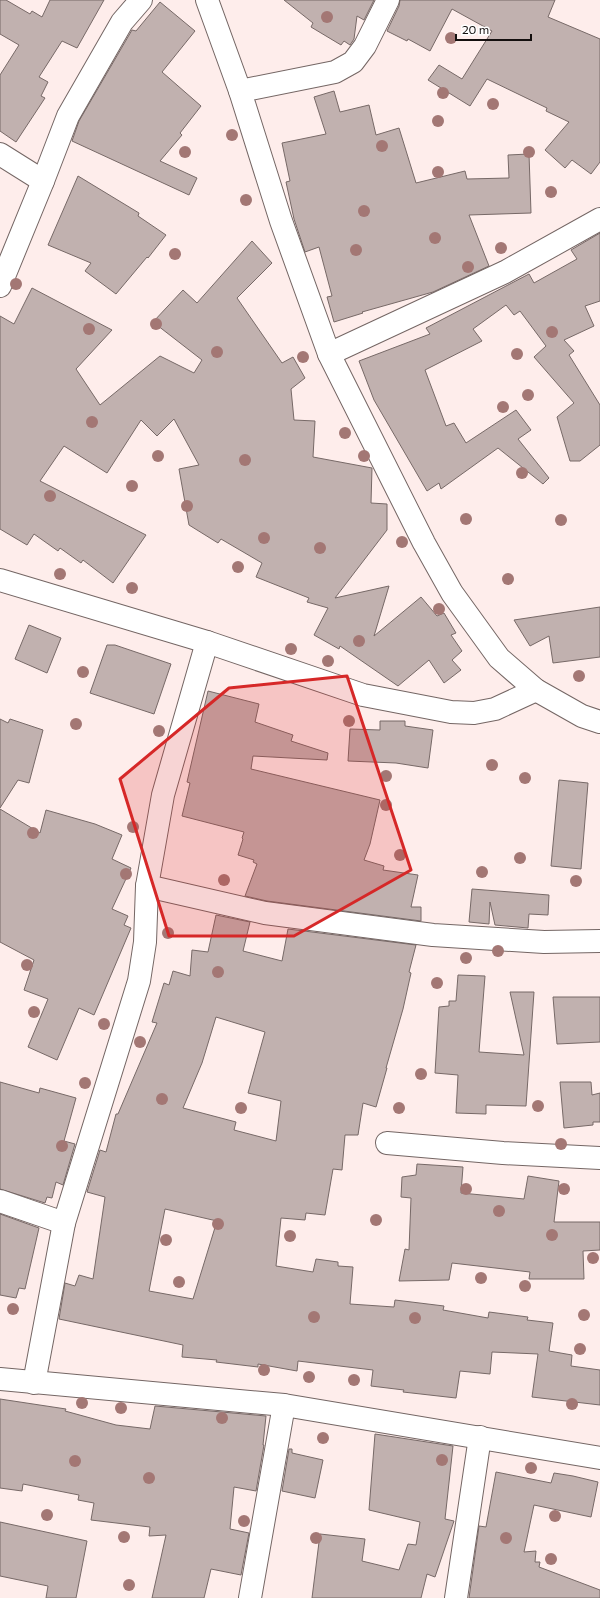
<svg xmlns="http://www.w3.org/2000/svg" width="600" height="1598" font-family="Commissioner,sans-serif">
<rect width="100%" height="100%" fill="#feedeb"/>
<g fill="#c1b1af" stroke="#776967" fill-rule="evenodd">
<polygon points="0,0 6,0 30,14 32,11 42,17 50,0 104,0 77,48 62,41 39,77 48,82 41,96 45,98 16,142 0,131 0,75 19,45 0,34"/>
<polygon points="284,0 374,0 364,20 357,16 354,39 350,45 344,41 341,45 311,27 313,23"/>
<polygon points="400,0 555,0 548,17 600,39 600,162 591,174 572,160 565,168 545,150 569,122 546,111 547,108 487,79 470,106 428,80 439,65 462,79 492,31 452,9 430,51 408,39 407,41 387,31 399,6"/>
<polygon points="160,2 195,31 162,72 201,106 180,133 182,135 160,161 197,178 189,195 72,141 79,121 132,30 136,31"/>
<polygon points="334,91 340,112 369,105 376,135 399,128 416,183 465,171 467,179 509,178 508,155 529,154 531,213 469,215 489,266 433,292 362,312 363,313 334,322 327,297 332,296 319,247 305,252 294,219 286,182 290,181 282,143 326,134 314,97"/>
<polygon points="78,176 139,213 138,216 166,235 148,258 147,257 116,294 85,271 91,263 48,245"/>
<polygon points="600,233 600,301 585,306 594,326 564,340 574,351 569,355 600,405 600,445 580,461 570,461 557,417 574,403 534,357 546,346 520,311 514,315 506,305 473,329 482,341 425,370 446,426 454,423 466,443 516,410 531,430 518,439 549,478 543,484 498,448 441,489 439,483 427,491 374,400 359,361 430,334 426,328 529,274 534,283 577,259 571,250"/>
<polygon points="252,241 272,263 237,298 282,363 293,357 305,378 291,389 294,420 315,421 313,457 372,468 371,503 387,504 387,530 335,598 389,586 374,636 421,597 437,616 444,613 456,633 451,635 462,651 452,660 461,670 444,683 429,660 398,686 340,646 339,649 314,635 328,608 307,602 309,598 256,577 262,563 221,539 218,543 189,525 179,469 199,465 174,419 157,436 141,420 107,473 64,446 40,481 146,535 113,583 83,560 81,563 60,548 58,551 34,534 27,545 0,529 0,316 14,324 32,288 112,330 76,369 100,405 160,356 194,373 202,360 153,322 183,290 197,303"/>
<polygon points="600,607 600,657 553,663 549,636 530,646 514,620"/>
<polygon points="29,625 61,638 47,673 15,659"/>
<polygon points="107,645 115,645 171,664 154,714 90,693"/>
<polygon points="208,691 259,704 255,722 293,735 291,741 328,753 327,760 253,756 251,769 380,800 370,844 364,860 384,866 383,870 418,875 411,907 421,907 421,921 267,901 245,896 257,864 253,862 254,860 238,855 243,839 242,838 244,832 182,816 190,783 187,782"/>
<polygon points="0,719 8,723 10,719 43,730 29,783 18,780 0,808"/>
<polygon points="380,721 405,721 405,726 433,730 428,768 396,763 348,761 350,729 380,730"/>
<polygon points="559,780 588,783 581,869 551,866"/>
<polygon points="0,809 40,833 46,810 95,824 122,835 112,859 131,868 112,909 128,916 124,925 131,928 94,1015 79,1008 57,1060 28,1047 48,999 24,990 34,960 0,942"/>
<polygon points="472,889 549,895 548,915 529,914 528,928 495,925 490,902 489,924 469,922"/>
<path d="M 216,915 L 250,922 L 243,951 L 282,961 L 288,929 L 416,945 L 409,972 L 411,973 L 403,1009 L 386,1068 L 387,1068 L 376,1107 L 363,1103 L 358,1135 L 345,1135 L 342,1170 L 333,1169 L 325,1215 L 306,1213 L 305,1220 L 281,1218 L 276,1266 L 313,1272 L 316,1259 L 338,1262 L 338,1266 L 353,1267 L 350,1304 L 394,1307 L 395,1300 L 444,1306 L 443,1310 L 488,1318 L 489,1312 L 528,1317 L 527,1320 L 553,1323 L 549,1351 L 572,1355 L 571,1366 L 600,1370 L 600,1405 L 532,1397 L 538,1354 L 492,1352 L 490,1374 L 460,1371 L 456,1398 L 403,1392 L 404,1390 L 371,1386 L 373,1370 L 298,1361 L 297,1371 L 258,1364 L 258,1367 L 216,1362 L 217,1360 L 182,1357 L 183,1345 L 59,1319 L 65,1283 L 75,1286 L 79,1275 L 93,1279 L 105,1197 L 87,1192 L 100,1150 L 106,1152 L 116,1114 L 118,1114 L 157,1023 L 152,1022 L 164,983 L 169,985 L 173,971 L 190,976 L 192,950 L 208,952 ZM 216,1017 L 265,1032 L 248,1093 L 281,1101 L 276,1141 L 234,1130 L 236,1122 L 183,1108 L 202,1063 ZM 165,1209 L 217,1221 L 193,1299 L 149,1291 Z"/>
<polygon points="458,975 485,976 479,1052 524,1055 510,992 534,992 526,1106 486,1105 486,1114 456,1113 458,1075 435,1073 439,1007 449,1006 449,1001 456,1001"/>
<polygon points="553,997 600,997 600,1042 557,1044"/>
<polygon points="0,1082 39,1093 40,1088 76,1098 64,1141 75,1144 63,1185 56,1182 52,1198 47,1197 45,1203 0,1189"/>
<polygon points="560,1082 591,1082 592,1095 600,1093 600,1122 593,1122 593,1125 564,1128"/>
<polygon points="417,1164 463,1167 461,1193 524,1199 528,1176 559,1181 554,1222 600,1222 600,1250 583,1251 584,1279 529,1279 530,1272 452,1263 449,1280 399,1281 405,1249 409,1250 411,1198 401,1197 402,1177 416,1175"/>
<polygon points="0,1214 39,1228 25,1289 19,1288 16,1298 0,1295"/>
<polygon points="0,1399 66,1409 65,1411 116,1425 150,1429 155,1406 266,1416 263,1445 264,1445 256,1491 234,1487 230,1529 249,1533 241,1575 211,1569 204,1598 152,1598 166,1535 149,1536 150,1527 91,1520 94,1503 78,1500 79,1495 23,1484 22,1491 0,1488"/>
<polygon points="375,1434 453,1446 445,1519 454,1521 435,1577 427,1574 421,1598 312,1598 320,1534 365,1539 362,1561 399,1570 408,1544 416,1545 420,1522 369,1510"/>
<polygon points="289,1449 292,1449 292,1453 323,1460 315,1498 282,1491"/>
<polygon points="496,1472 551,1483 554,1473 573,1476 598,1482 591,1517 534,1505 524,1552 536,1551 535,1562 540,1562 539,1567 600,1590 600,1598 469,1598 479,1526 486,1527"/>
<polygon points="0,1522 87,1541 76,1598 46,1598 48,1586 0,1576"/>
</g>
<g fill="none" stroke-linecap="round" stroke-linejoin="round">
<defs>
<g id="minor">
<polyline points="240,91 335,72 353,62 365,46 388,0"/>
<polyline points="0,154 43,181"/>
<polyline points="0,286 43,181 68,116 122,22 141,0"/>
<polyline points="329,354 505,272 600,219"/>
<polyline points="0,580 207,642 363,695 451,712 474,713 495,709 536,690"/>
<polyline points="147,886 265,913 433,935 544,942 600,941"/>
<polyline points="387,1143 503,1153 600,1158"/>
<polyline points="0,1201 64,1223"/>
<polyline points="0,1379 284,1405 600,1458"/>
<polyline points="34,1383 64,1223 139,981 145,942 147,886 163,795 207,642"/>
<polyline points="250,1598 284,1405"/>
<polyline points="456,1598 480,1437"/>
</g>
<polyline id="major" points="207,0 240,91 281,221 329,354 424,543 452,593 499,658 536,690 582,716 600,722"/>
</defs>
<use href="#minor" stroke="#746664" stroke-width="24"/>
<use href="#major" stroke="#746664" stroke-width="24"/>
<use href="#minor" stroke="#fff" stroke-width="22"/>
<use href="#major" stroke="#fff" stroke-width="22"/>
</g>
<g fill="#a37774">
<circle cx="327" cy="17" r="6"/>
<circle cx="451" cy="38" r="6"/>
<circle cx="443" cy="93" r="6"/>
<circle cx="493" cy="104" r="6"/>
<circle cx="438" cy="121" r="6"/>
<circle cx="232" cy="135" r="6"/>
<circle cx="382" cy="146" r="6"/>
<circle cx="185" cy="152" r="6"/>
<circle cx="529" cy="152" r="6"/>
<circle cx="438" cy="172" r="6"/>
<circle cx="551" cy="192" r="6"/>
<circle cx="246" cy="200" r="6"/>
<circle cx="364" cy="211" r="6"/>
<circle cx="435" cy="238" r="6"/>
<circle cx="501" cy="248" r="6"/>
<circle cx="356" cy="250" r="6"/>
<circle cx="175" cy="254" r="6"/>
<circle cx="468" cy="267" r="6"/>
<circle cx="16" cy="284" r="6"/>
<circle cx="156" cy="324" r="6"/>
<circle cx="89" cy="329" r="6"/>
<circle cx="552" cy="332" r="6"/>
<circle cx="217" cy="352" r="6"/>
<circle cx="517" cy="354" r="6"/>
<circle cx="303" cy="357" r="6"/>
<circle cx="528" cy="395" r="6"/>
<circle cx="503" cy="407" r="6"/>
<circle cx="92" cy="422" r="6"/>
<circle cx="345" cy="433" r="6"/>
<circle cx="158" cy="456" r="6"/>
<circle cx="364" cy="456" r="6"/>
<circle cx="245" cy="460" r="6"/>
<circle cx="522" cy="473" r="6"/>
<circle cx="132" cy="486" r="6"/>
<circle cx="50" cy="496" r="6"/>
<circle cx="187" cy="506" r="6"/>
<circle cx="466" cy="519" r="6"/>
<circle cx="561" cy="520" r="6"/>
<circle cx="264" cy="538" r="6"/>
<circle cx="402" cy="542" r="6"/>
<circle cx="320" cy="548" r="6"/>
<circle cx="238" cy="567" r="6"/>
<circle cx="60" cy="574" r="6"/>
<circle cx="508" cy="579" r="6"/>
<circle cx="132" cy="588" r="6"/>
<circle cx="439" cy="609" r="6"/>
<circle cx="359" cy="641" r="6"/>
<circle cx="291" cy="649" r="6"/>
<circle cx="328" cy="661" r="6"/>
<circle cx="83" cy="672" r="6"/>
<circle cx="579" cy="676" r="6"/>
<circle cx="349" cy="721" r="6"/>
<circle cx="76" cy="724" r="6"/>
<circle cx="159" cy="731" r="6"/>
<circle cx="492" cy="765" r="6"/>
<circle cx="386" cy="776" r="6"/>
<circle cx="525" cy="778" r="6"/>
<circle cx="386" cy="805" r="6"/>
<circle cx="133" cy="827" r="6"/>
<circle cx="33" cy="833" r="6"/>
<circle cx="400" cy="855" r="6"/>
<circle cx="520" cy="858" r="6"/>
<circle cx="482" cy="872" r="6"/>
<circle cx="126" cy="874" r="6"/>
<circle cx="224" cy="880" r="6"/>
<circle cx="576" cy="881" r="6"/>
<circle cx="168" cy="933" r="6"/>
<circle cx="498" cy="951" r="6"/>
<circle cx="466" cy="958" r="6"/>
<circle cx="27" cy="965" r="6"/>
<circle cx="218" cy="972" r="6"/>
<circle cx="437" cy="983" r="6"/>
<circle cx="34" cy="1012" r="6"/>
<circle cx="104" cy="1024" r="6"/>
<circle cx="140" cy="1042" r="6"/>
<circle cx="421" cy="1074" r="6"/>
<circle cx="85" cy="1083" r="6"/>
<circle cx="162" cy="1099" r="6"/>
<circle cx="538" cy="1106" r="6"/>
<circle cx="241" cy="1108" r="6"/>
<circle cx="399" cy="1108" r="6"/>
<circle cx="561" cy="1144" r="6"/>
<circle cx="62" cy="1146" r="6"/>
<circle cx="466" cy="1189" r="6"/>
<circle cx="564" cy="1189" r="6"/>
<circle cx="499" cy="1211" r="6"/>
<circle cx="376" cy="1220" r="6"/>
<circle cx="218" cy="1224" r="6"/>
<circle cx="552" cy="1235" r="6"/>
<circle cx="290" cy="1236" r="6"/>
<circle cx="166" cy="1240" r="6"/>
<circle cx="593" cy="1258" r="6"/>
<circle cx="481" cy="1278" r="6"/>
<circle cx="179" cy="1282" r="6"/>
<circle cx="525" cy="1286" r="6"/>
<circle cx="13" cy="1309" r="6"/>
<circle cx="584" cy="1315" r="6"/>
<circle cx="314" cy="1317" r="6"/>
<circle cx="415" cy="1318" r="6"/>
<circle cx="580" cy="1349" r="6"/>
<circle cx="264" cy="1370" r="6"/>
<circle cx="309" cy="1377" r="6"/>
<circle cx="354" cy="1380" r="6"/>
<circle cx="82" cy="1403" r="6"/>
<circle cx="572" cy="1404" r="6"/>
<circle cx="121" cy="1408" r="6"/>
<circle cx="222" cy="1418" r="6"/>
<circle cx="323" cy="1438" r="6"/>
<circle cx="442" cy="1460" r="6"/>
<circle cx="75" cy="1461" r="6"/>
<circle cx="531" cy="1468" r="6"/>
<circle cx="149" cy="1478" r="6"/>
<circle cx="47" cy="1515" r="6"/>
<circle cx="555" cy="1516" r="6"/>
<circle cx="244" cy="1521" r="6"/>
<circle cx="124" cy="1537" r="6"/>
<circle cx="316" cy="1538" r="6"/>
<circle cx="506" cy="1538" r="6"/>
<circle cx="551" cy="1559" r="6"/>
<circle cx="129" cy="1585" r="6"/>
</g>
<path fill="#d62828" fill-opacity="0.2" stroke="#d62828" stroke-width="3" stroke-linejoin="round" d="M 347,676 L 411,870 L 294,936 L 169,936 L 120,779 L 229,688 Z"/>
<path d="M456 34v6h75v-6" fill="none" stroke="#140f0e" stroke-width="2"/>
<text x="462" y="34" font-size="12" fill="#140f0e" stroke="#ffffff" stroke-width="3" paint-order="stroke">20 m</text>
</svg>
